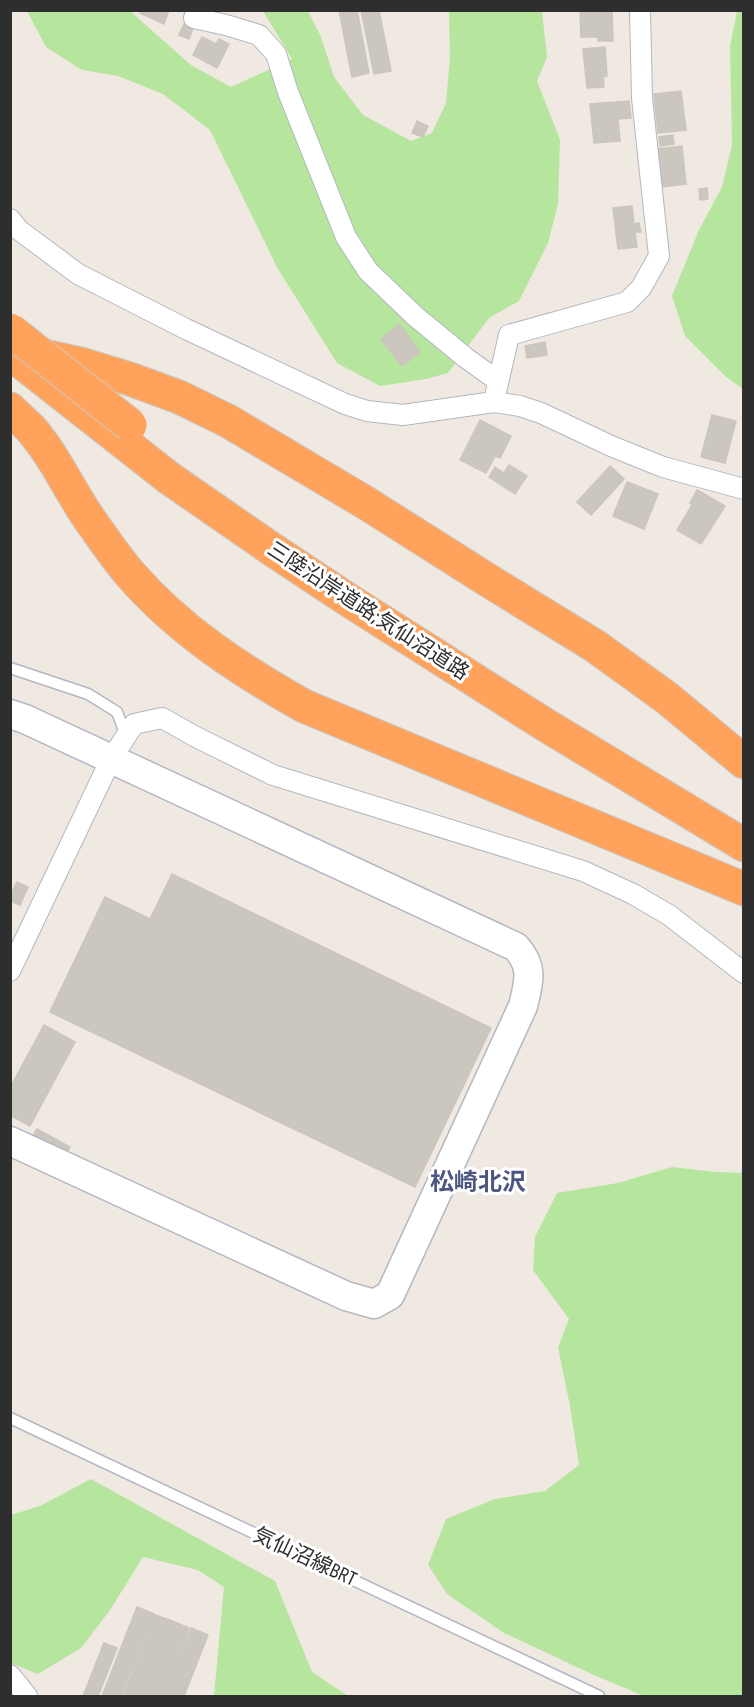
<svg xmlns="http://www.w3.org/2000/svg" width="754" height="1707" font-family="'Sofia Sans Condensed','Noto Sans JP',sans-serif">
<rect width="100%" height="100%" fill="#efe9e1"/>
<g fill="#b6e59e">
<polygon points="27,11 130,11 191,65 231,87 292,59 263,11 308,11 321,37 334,77 363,115 411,141 432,133 446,103 450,58 449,11 542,11 547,57 537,81 560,140 558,204 548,243 519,301 489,318 448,373 426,379 380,386 337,363 278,269 210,130 163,94 118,76 82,70 46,47"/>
<polygon points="737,11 744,11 743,389 725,376 685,336 672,296 699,230 722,187 732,145 730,46"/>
<polygon points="672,1167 716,1172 743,1173 743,1696 644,1696 596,1676 504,1633 447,1594 428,1565 446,1519 495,1499 545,1491 579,1465 570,1406 558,1347 569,1319 533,1270 535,1237 557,1193 618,1183"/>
<polygon points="91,1479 275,1581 312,1672 348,1696 214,1696 224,1587 198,1570 143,1557 110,1610 81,1648 38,1674 11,1663 11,1515 40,1506"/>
</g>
<g fill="#cbc7bf" stroke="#cbc5ba" stroke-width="1.5">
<polygon points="141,10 169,10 164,24 140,13"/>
<polygon points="339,10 357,10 369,73 352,77"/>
<polygon points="361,10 379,10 391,71 374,74"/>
<polygon points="580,10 612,10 613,41 598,41 598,37 581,37"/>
<polygon points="184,24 193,28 189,39 179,35"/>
<polygon points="202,37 216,44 219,39 229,44 217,68 193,55"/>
<polygon points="605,47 607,76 603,77 604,87 587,88 583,49"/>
<polygon points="681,91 686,130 658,133 654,94"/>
<polygon points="629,101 631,118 618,119 620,141 594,143 590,104"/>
<polygon points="417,121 428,126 423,137 412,133"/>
<polygon points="673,135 674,144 660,146 659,137"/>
<polygon points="682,146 686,184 662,187 657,149"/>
<polygon points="707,188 708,199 700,200 699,189"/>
<polygon points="632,206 634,224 639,223 641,232 635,232 637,247 618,249 613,208"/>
<polygon points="399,324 420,352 402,366 381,339"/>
<polygon points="545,342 547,355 527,358 525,346"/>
<polygon points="712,415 736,421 725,463 701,457"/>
<polygon points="480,420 511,436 500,458 495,456 486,473 460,460"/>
<polygon points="509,465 527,476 515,494 489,477 495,467 504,473"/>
<polygon points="610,466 624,479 591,515 577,502"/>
<polygon points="627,482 658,494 644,529 613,516"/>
<polygon points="697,490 725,506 701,544 677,530 692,505 690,503"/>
<polygon points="172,874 491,1028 415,1187 50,1012 105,897 150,919"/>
<polygon points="17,882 28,887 20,905 10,901 10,896"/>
<polygon points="44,1025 75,1042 30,1126 10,1115 10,1088"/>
<polygon points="37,1129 70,1147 62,1161 29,1143"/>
<polygon points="137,1607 154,1614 121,1696 102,1696"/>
<polygon points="155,1615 172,1621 142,1696 123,1696"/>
<polygon points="172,1621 189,1628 163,1696 143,1696"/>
<polygon points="191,1628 208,1635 184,1696 164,1696"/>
<polygon points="104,1643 117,1648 98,1696 83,1696"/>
</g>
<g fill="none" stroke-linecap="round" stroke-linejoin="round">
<defs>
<g id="lane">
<polyline points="10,668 88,694 117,712 126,736"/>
<polyline points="10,1418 599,1696"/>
</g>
<g id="street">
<polyline points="194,18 226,25 259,35 276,54 288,92 346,237 368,271 415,316 466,358 498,381"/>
<polyline points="10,219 19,230 78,274 186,329 345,404 367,411 403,415 494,402 520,406 541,413 611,446 663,467 744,489"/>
<polyline points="496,392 509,335 627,302 641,288 659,256 642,98 640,10"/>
<polyline points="10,971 111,759 134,724 162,718 198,738 273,775 583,871 633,894 669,915 744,973"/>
<polyline points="10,1675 27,1696"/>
</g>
<path id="secondary" d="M 10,714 L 25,719 L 516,947 C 534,967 529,982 523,1006 L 390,1295 L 374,1304 L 346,1296 L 10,1141"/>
<g id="highway">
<polyline points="10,353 169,478 273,550 350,601 544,724 744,845"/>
<polyline points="36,354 81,364 130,379 179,397 228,421 366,503 494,584 595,646 667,698 744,762"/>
<path d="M 10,409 C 17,416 24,422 30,428 C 55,456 69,490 90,520 C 103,538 116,558 131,575 C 179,630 240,670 304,706 L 744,889"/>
</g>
</defs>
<use href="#lane" stroke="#b4b7c1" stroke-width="13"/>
<use href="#street" stroke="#b4b7c1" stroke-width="22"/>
<use href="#secondary" stroke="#b4b7c1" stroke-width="31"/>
<use href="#highway" stroke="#c9c9c9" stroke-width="35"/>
<use href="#lane" stroke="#fff" stroke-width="10"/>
<use href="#street" stroke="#fff" stroke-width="20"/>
<use href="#secondary" stroke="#fff" stroke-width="28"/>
<use href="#highway" stroke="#ffa35c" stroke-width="33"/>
<defs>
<polyline id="highway-bridge" points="10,330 130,425"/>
</defs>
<use href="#highway-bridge" stroke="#c9c9c9" stroke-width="35" stroke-linecap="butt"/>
<use href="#highway-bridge" stroke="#ffa35c" stroke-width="33"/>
</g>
<g text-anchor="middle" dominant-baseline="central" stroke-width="6" stroke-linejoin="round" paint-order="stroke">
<g font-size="21" fill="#2e2e2e" stroke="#fff">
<text transform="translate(368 611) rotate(33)">三陸沿岸道路;気仙沼道路</text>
<text transform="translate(305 1557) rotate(25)">気仙沼線BRT</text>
</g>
<g font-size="24" font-weight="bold" fill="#4d5680" stroke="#fff">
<text x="478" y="1182">松崎北沢</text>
</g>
</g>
<rect width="754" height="1707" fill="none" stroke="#2e2e2e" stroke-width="24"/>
</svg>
